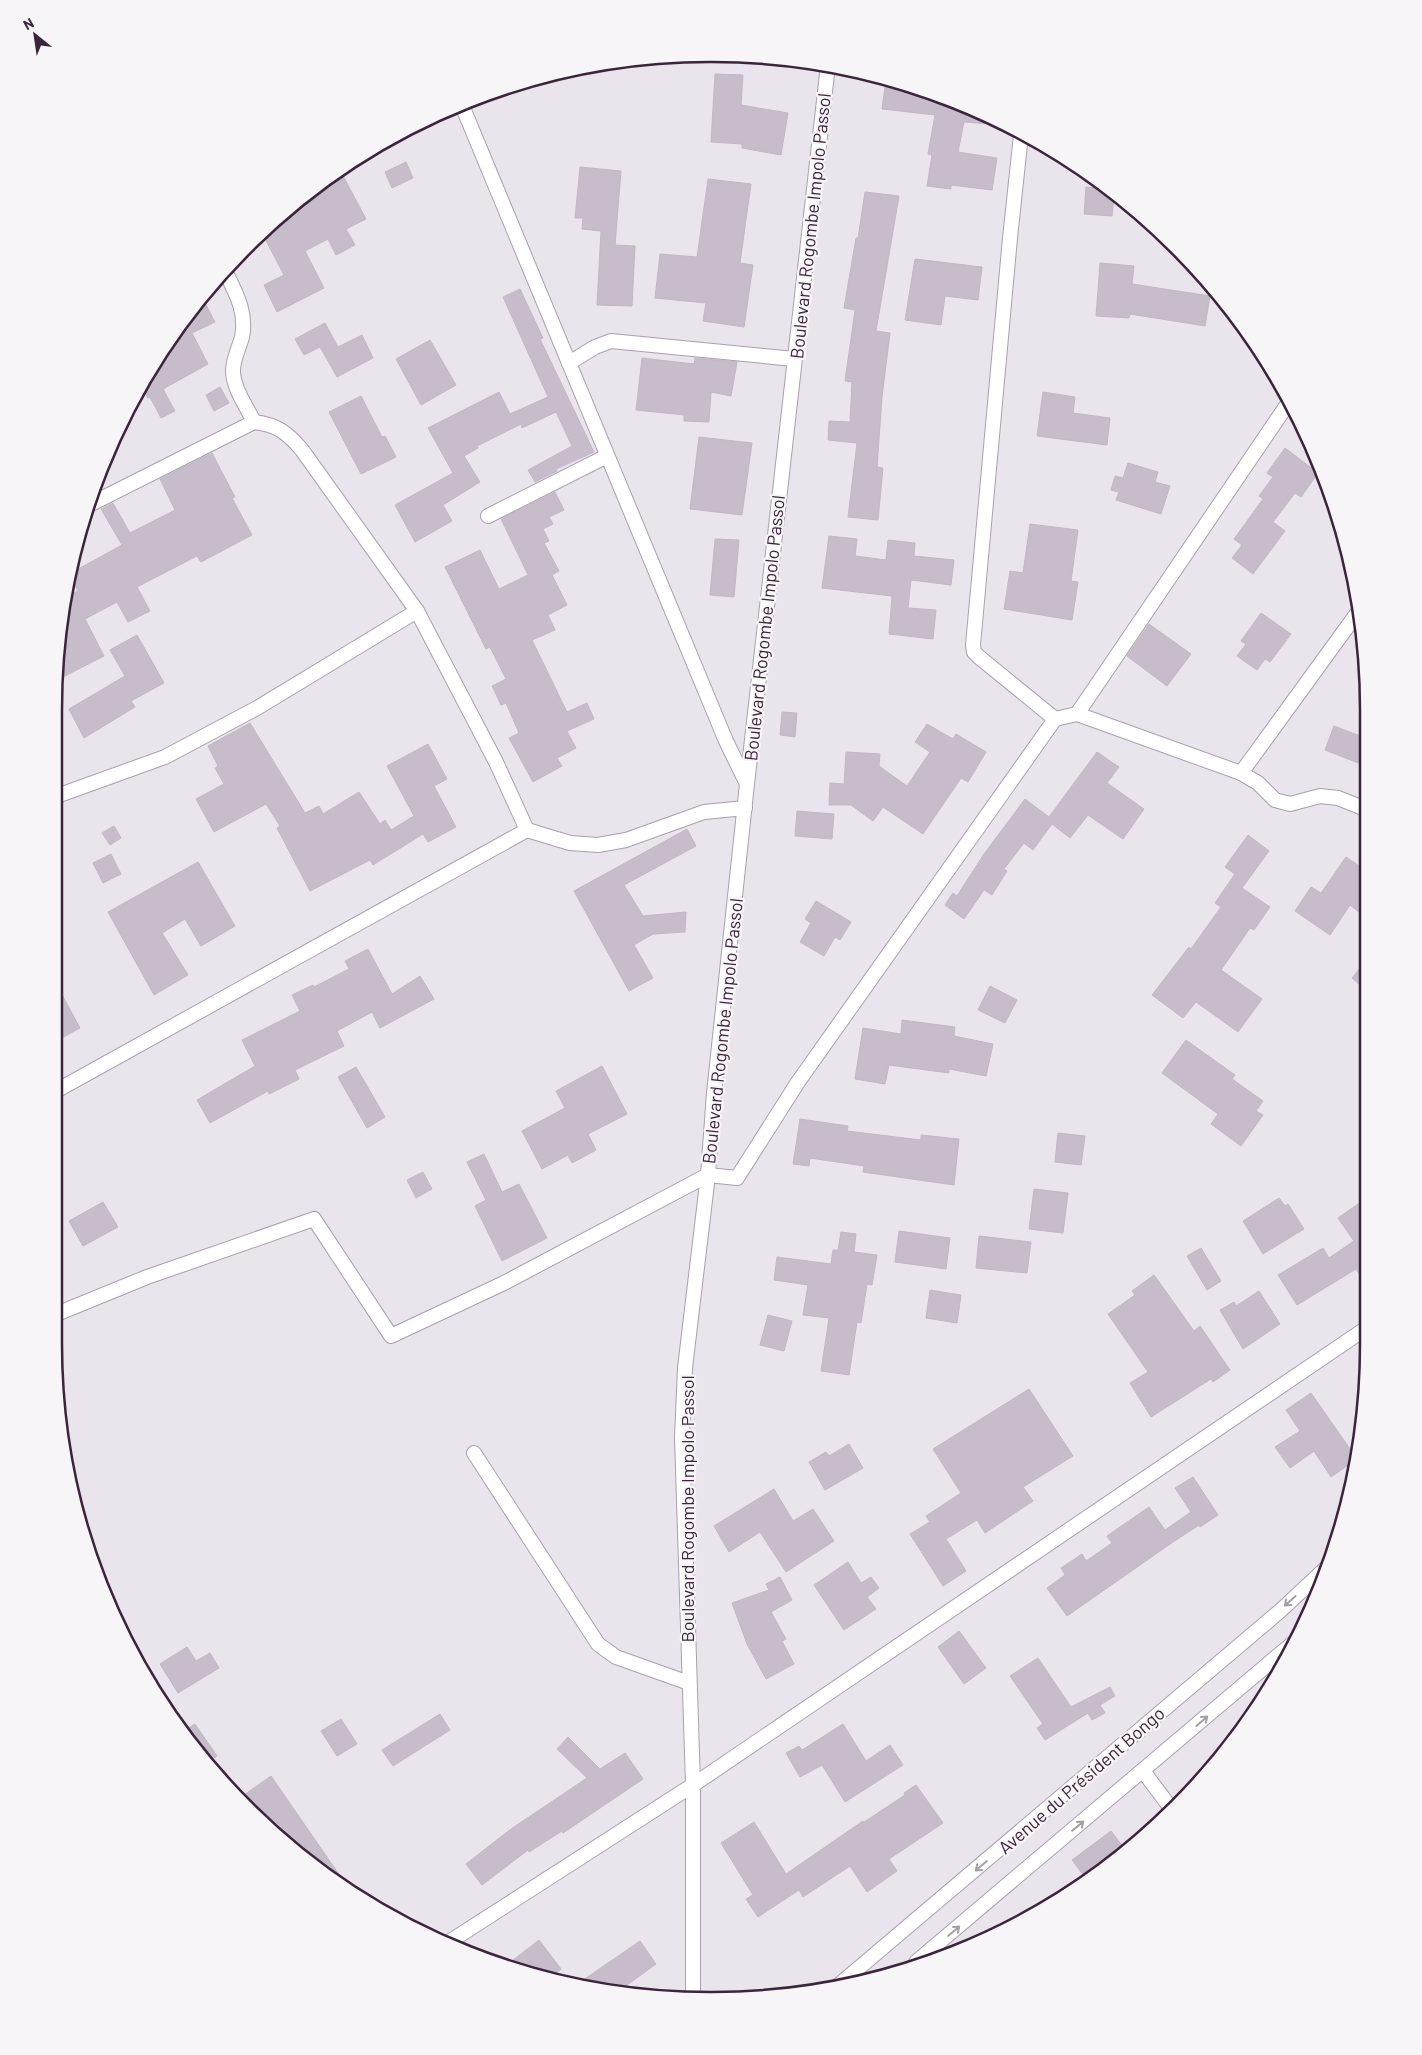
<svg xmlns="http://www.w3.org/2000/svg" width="1422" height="2055" font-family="Barlow,sans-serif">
<rect width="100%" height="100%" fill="#eae4ec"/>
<g fill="#c7bdca" stroke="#c2b7c5">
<polygon points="715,74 743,75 741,105 788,113 781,155 742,148 742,144 711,142"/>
<polygon points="886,80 963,104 1003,125 964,122 958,152 997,158 992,190 951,185 951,189 927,186 932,155 928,154 935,115 882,109"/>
<polygon points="406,162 413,178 392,188 385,172"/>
<polygon points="580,167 621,171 615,245 635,246 632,306 597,305 601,231 582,229 583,218 575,218"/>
<polygon points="342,174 366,219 346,229 355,245 336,255 328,239 305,251 324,288 277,312 264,285 284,275 262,233 323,183"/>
<polygon points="708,179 751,184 740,263 753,265 744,327 703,321 706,303 655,298 660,254 697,257"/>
<polygon points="1086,187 1105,189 1114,196 1112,216 1084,214"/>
<polygon points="865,192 899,196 876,331 890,333 882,397 877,467 883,468 878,520 848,517 857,443 828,440 829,421 850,422 852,382 845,381 855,310 844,308 856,238 858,238"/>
<polygon points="915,259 982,267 978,300 945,296 941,325 905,320"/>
<polygon points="1100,263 1134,266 1132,284 1210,296 1205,326 1130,314 1129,318 1096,316"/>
<polygon points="520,289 543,338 540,339 594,452 556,469 557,471 535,482 528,470 572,446 556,412 522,428 521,424 477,446 478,448 464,456 480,482 443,505 452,521 415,542 395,505 453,473 428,428 499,392 510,414 548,397 503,297"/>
<polygon points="202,297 215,322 192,333 208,364 163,389 175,411 161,418 150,397 148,398 142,387 189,311"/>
<polygon points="325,323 338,347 362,335 373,358 337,377 320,347 304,355 295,339"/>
<polygon points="430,340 456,385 421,405 396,359"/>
<polygon points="642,358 694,364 695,358 737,362 731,396 711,392 709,422 684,421 684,415 636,410"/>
<polygon points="220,387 229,403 214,411 206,395"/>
<polygon points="1043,392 1075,397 1073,413 1110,418 1107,445 1037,436"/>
<polygon points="361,396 382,437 385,436 396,457 361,474 329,412"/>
<polygon points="699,437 752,443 742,515 690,509"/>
<polygon points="1285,448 1318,473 1301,497 1295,493 1273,522 1285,531 1253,574 1232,558 1242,545 1234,539 1263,499 1259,496 1273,477 1267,473"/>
<polygon points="212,453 235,497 232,498 252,535 201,562 197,556 137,587 150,611 128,622 117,602 85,619 104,656 57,680 65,598 78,591 69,574 122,545 101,509 113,503 130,533 175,510 160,479"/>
<polygon points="1128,463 1158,472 1155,482 1170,486 1161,514 1116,500 1119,492 1111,490 1115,476 1123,478"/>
<polygon points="555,492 564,510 549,517 553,524 543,529 549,541 544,543 559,571 552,575 567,605 548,615 555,630 532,640 567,712 587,703 594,719 567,731 576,748 557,758 562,766 533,782 509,738 519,733 506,703 501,705 492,686 506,679 490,647 486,649 445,567 480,550 499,589 528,575 501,519"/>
<polygon points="1030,524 1078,530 1071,581 1078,582 1072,620 1004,609 1010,571 1023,573"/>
<polygon points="829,536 857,539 855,556 886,560 888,540 915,543 914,556 954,560 951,585 911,580 908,608 936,610 933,639 889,634 892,596 822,588"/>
<polygon points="715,539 739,540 734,597 710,595"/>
<polygon points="1261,613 1291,634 1270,662 1265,659 1257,670 1237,656 1246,644 1241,641"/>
<polygon points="1149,624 1191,654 1167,686 1127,656"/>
<polygon points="137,635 164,683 131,701 135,707 84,738 69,709 125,676 110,650"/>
<polygon points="782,712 797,713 795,737 780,735"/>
<polygon points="250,723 305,813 319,806 323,814 359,792 380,824 385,820 391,830 414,816 387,766 428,744 447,779 434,786 456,827 428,842 423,834 373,865 370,860 310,891 277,828 280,826 266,804 214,832 196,799 224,784 215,768 218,766 208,746"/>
<polygon points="927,724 953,739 956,734 986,752 968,782 961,778 923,834 883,807 873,821 851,805 829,805 830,783 844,784 846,752 880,754 879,766 907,786 930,752 915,742"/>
<polygon points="1334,726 1368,739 1368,745 1361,764 1325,750"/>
<polygon points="1097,752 1119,767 1107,783 1144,809 1123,839 1088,815 1070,838 1052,824 1033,850 1024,843 1004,869 1007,871 992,895 984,890 964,919 945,905 953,893 957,896 984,854 1025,799 1049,817"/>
<polygon points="797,811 834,814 832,839 795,836"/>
<polygon points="114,826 121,838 110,845 102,833"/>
<polygon points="687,829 696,846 624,885 643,916 686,912 685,932 653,934 634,945 653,978 629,991 574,891"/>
<polygon points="1248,835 1269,851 1242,888 1270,907 1254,930 1250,928 1221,970 1262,999 1238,1032 1196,1002 1183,1018 1152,995 1189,947 1191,949 1221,907 1215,903 1235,874 1225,867"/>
<polygon points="111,854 121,874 103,883 93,863"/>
<polygon points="1346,857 1368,872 1368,919 1350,905 1330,935 1295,911 1311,887 1321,893"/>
<polygon points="198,862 235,926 201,946 185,919 162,933 188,975 154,995 108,912"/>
<polygon points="816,901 851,922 840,940 835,937 824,956 800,942 811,923 805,919"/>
<polygon points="368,949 392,994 420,976 434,999 380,1028 372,1012 337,1031 344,1046 295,1070 299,1079 269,1094 268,1091 210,1123 197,1100 255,1066 242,1040 300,1011 292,995 313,985 314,987 349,969 345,961"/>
<polygon points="1368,958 1368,992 1352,978"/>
<polygon points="54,980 80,1028 54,1042"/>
<polygon points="990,986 1017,1000 1005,1023 978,1010"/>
<polygon points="902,1020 955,1027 954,1036 993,1044 986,1076 949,1069 949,1073 889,1065 885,1084 855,1079 863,1028 901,1034"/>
<polygon points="1186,1040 1235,1075 1232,1079 1263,1101 1256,1111 1263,1115 1241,1146 1211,1124 1218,1114 1162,1073"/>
<polygon points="602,1066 627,1114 588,1134 596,1150 572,1163 568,1155 542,1169 522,1131 565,1108 556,1091"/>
<polygon points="356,1067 385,1117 367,1128 338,1077"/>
<polygon points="800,1119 848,1126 847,1131 921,1140 921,1135 959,1139 954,1185 863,1172 864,1166 810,1158 809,1166 793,1164"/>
<polygon points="1058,1133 1085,1136 1081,1165 1055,1162"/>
<polygon points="484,1154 502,1192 519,1184 547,1238 502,1261 475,1206 486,1200 467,1162"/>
<polygon points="423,1172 432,1189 416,1198 407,1180"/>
<polygon points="1034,1189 1068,1193 1063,1233 1029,1229"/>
<polygon points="1368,1197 1368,1287 1356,1269 1297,1305 1278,1275 1323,1248 1329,1258 1354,1241 1338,1218"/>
<polygon points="1279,1198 1285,1206 1288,1204 1304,1229 1263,1254 1243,1221"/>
<polygon points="103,1202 118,1227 83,1246 69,1221"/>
<polygon points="899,1231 950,1238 946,1269 895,1262"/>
<polygon points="841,1232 856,1234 854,1252 877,1255 872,1285 867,1284 861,1323 857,1322 849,1375 821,1371 829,1318 803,1315 808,1285 774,1280 777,1257 831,1264 833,1250 838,1250"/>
<polygon points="979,1236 1031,1242 1027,1273 976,1268"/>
<polygon points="1201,1248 1221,1281 1207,1290 1187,1256"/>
<polygon points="1154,1275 1194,1331 1200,1326 1230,1370 1213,1382 1211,1379 1151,1417 1130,1383 1148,1372 1108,1314 1135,1295 1132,1291"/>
<polygon points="930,1290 961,1295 957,1323 926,1318"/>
<polygon points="1259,1291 1280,1324 1243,1349 1220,1310 1234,1302 1236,1306"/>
<polygon points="768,1315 792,1321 784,1351 760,1345"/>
<polygon points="1029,1389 1073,1456 1023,1487 1033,1501 985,1533 977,1520 946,1539 966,1571 943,1586 910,1534 930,1522 926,1516 961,1493 933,1449"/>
<polygon points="1311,1393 1357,1459 1331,1477 1314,1451 1290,1468 1275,1447 1300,1431 1286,1410"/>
<polygon points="849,1444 863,1468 825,1490 809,1462 826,1452 829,1456"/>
<polygon points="1193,1477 1218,1515 1200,1527 1199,1525 1173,1542 1067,1616 1047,1588 1065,1575 1061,1568 1082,1554 1086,1561 1112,1543 1107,1536 1149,1507 1165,1530 1191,1512 1175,1488"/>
<polygon points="774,1489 793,1521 813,1509 834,1541 786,1572 760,1532 729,1552 714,1526"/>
<polygon points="848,1562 861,1583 871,1577 879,1588 867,1597 876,1609 844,1630 814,1585"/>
<polygon points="780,1577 792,1600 771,1612 786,1639 782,1641 794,1664 766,1679 747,1644 732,1603 769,1590 766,1584"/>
<polygon points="959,1631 986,1668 964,1684 938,1647"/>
<polygon points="187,1647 196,1661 210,1653 219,1668 178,1693 160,1664"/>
<polygon points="1038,1658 1071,1707 1110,1687 1115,1696 1100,1705 1105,1713 1092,1720 1088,1713 1045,1740 1037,1728 1043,1724 1010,1676"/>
<polygon points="440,1714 450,1730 393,1766 382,1750"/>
<polygon points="341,1719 357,1744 337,1756 321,1731"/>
<polygon points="195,1724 217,1756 210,1761 184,1731"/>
<polygon points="843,1724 866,1761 890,1745 903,1765 845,1802 822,1765 800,1777 786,1753 799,1746 802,1750"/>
<polygon points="568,1737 600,1769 625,1753 643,1779 563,1833 562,1831 529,1852 528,1850 482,1885 466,1864 511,1829 587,1778 557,1749"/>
<polygon points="271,1776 349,1889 347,1891 289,1847 280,1834 277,1837 241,1797"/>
<polygon points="916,1785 943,1823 889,1859 897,1871 867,1892 850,1866 803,1897 799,1890 758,1917 746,1899 753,1895 721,1843 754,1822 786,1874 863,1821 864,1822 905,1795 904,1793"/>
<polygon points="1111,1831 1127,1852 1111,1866 1087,1880 1072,1860"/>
<polygon points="539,1940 561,1969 552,1976 508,1964"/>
<polygon points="640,1941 656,1964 616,1993 579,1983"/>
</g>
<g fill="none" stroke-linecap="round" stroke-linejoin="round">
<defs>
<g id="minor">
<polyline points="461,103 726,741 747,784"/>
<polyline points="1021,135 1010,238 973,645 974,652 979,657 1055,719"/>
<path d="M 225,271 C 236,293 247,312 242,337 C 239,349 233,358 233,371 C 233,388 247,407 254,422"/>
<polyline points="569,363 595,347 611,341 794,359"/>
<path d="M 93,503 L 254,422 C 277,425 287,432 302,450 L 417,611 L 496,762 L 527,830"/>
<polyline points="488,516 607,456"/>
<polyline points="1077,714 1289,402"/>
<polyline points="1241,773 1358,612"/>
<polyline points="54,797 165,757 257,708 417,611"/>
<polyline points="54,1092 527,830 570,843 598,845 626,840 704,812 745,808"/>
<polyline points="54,1315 147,1277 314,1219 391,1336 504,1283 708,1175 737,1178 798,1082 1055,719 1077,714 1241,773 1258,783 1275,800 1290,804 1320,796 1338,798 1368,810"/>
<polyline points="474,1453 598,1644 616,1657 689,1683"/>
<polyline points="1143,1771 1173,1811"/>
<polyline points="446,1944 693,1785 1368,1327"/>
</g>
<g id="tertiary">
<polyline points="916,1962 1293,1643"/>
<polyline points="834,1989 1280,1611 1326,1568"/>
<polyline points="693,2000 693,1785 682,1437 685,1368 708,1175 714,1093 747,784 828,65"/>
</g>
</defs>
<use href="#minor" stroke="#ab9fad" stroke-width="16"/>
<use href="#tertiary" stroke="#ab9fad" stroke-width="16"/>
<use href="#minor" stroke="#fff" stroke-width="14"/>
<use href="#tertiary" stroke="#fff" stroke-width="14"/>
</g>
<defs><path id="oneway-shaft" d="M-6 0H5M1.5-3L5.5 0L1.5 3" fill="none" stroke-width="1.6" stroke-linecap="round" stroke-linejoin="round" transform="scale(1.25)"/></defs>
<g stroke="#a79da7">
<use href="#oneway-shaft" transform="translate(1290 1601) rotate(138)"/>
<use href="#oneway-shaft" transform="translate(1202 1721) rotate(-41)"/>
<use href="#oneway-shaft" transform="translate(1078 1826) rotate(-40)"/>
<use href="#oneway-shaft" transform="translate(981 1866) rotate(140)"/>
<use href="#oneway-shaft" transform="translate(954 1931) rotate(-40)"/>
</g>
<g text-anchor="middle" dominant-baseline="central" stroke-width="4.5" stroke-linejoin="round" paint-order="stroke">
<g font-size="18" fill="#3b253c" stroke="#f8f5f9">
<text transform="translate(810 226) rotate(-84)">Boulevard Rogombe Impolo Passol</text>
<text transform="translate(764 628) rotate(-84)">Boulevard Rogombe Impolo Passol</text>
<text transform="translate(722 1031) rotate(-84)">Boulevard Rogombe Impolo Passol</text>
<text transform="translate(687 1509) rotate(-90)">Boulevard Rogombe Impolo Passol</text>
<text transform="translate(1081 1780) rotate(-41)">Avenue du Président Bongo</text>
</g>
</g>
<path d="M0 0H1422V2055H0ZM710 62H712A648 648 0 0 1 1360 710V1344A648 648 0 0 1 712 1992H710A648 648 0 0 1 62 1344V710A648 648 0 0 1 710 62Z" fill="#f8f5f9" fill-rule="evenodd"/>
<path fill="none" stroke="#3b253c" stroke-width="2.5" d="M710 62H712A648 648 0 0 1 1360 710V1344A648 648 0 0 1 712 1992H710A648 648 0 0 1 62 1344V710A648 648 0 0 1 710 62Z"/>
<g transform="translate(35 35) rotate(330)" stroke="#f8f5f9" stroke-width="4" paint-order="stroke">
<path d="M0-4L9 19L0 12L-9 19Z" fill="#3b253c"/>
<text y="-8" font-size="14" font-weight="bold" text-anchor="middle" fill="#3b253c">N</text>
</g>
</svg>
